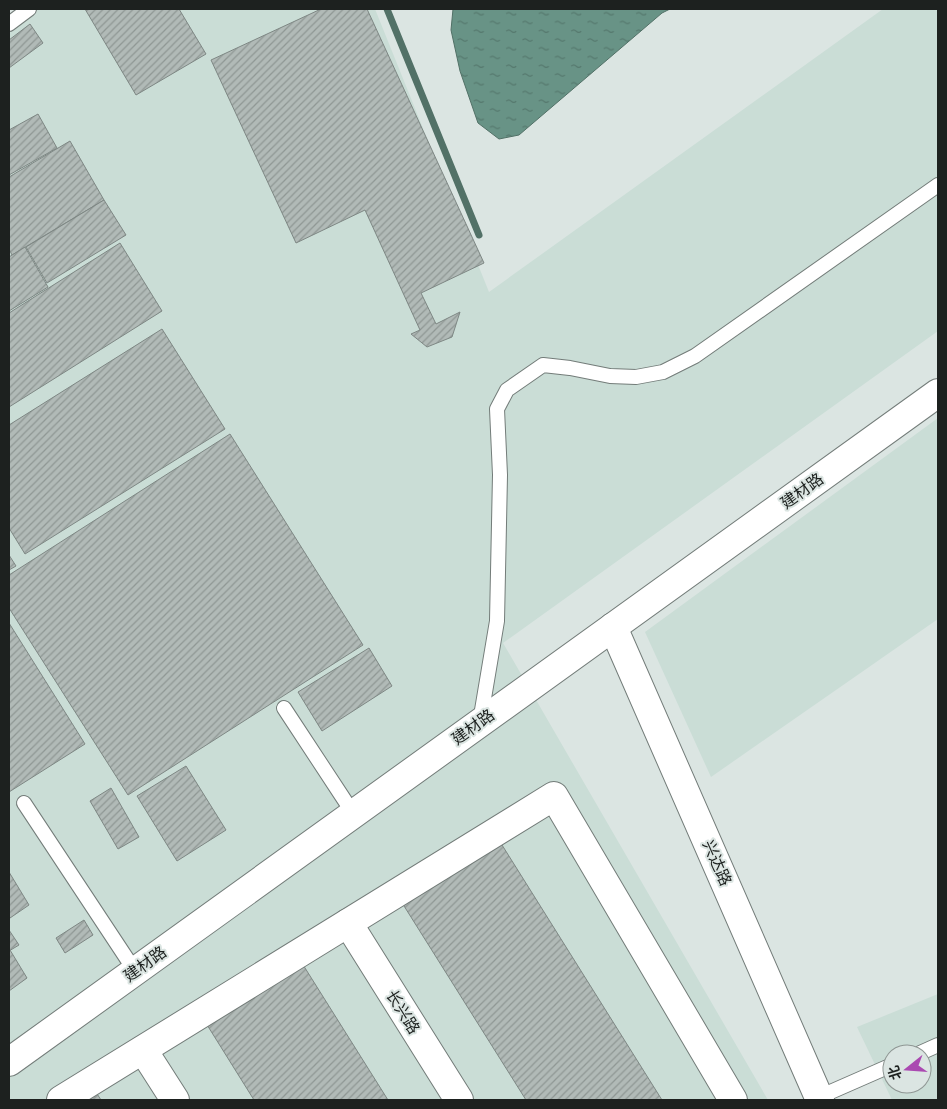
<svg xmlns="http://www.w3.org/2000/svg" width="947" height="1109" font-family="'Zilla Slab','Noto Sans SC',serif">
<defs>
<pattern id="water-ripples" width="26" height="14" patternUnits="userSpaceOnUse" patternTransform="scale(1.25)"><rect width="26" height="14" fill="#689386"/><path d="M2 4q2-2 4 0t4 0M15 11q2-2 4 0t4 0" fill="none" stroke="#55786d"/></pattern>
<pattern id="building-hatch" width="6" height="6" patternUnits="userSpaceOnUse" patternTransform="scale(1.25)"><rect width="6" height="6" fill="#b1bab7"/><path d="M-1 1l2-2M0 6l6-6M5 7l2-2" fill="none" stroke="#8f9794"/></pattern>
</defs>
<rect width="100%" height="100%" fill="#dbe5e2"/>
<g fill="#caddd6" fill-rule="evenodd">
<polygon points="32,9 375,9 489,292 883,9 938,9 938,331 503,643 768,1100 9,1100 9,28"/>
<polygon points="938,418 938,619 711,777 645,632"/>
<path d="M 938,994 L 938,1100 L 892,1100 L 857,1027 ZM 892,1054 L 922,1054 L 922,1084 L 892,1084 Z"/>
</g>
<polygon fill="url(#water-ripples)" stroke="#527167" points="453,9 670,9 662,13 519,135 499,139 478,123 460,71 451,30"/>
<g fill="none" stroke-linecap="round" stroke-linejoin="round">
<polyline stroke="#527167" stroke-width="7" points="387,9 479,235"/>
</g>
<g fill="url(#building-hatch)" stroke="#7e8784">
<polygon points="85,9 179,9 206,54 136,95"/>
<polygon points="321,9 367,9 484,263 421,293 436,324 460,312 452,337 427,347 411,334 420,330 365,210 296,243 211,60"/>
<polygon points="30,24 43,43 9,68 9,40"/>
<polygon points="38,114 57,148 9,175 9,130"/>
<polygon points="70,141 104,200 12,255 9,249 9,177"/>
<polygon points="104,200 126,235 47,283 26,247"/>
<polygon points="120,243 162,311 9,407 9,313"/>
<polygon points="25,247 48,287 9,311 9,257"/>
<polygon points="162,329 225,429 25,554 9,528 9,425"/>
<polygon points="230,434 363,645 128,795 9,608 9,575"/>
<polygon points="9,555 16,566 9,570"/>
<polygon points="9,623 85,744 9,792"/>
<polygon points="369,648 392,686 322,731 298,692"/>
<polygon points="186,766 226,830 177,861 137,796"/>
<polygon points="111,788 139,837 118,849 90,801"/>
<polygon points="497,837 662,1100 526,1100 399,898"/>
<polygon points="9,872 29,905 10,918 9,916"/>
<polygon points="84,920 93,935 65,953 56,938"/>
<polygon points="9,930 19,945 9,951"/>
<polygon points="10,950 27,978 9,991 9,951"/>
<polygon points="300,960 388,1100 254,1100 204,1020"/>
<polygon points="94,1089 101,1100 75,1100"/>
</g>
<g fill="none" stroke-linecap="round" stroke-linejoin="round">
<defs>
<g id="service">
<polyline points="9,24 29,9"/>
<polyline points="284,708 353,813"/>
<polyline points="480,722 497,621 500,475 497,409 507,390 543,365 570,368 610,376 636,377 663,372 695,356 938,185"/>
<polyline points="24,803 135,971"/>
<polyline points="918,1054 938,1045"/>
<polyline points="819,1097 892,1065"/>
</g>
<g id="minor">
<polyline points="348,923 459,1100"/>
<polyline points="143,1050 175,1100"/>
<polyline points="61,1100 554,796 733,1100"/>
</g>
<g id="tertiary">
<polyline points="613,627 820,1100"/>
<polyline points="9,1062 938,393"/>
</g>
</defs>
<use href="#service" stroke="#737c79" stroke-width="16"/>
<use href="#minor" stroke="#737c79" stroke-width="30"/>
<use href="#tertiary" stroke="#737c79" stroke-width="30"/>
<use href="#service" stroke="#fff" stroke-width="14"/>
<use href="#minor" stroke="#fff" stroke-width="28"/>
<use href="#tertiary" stroke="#fff" stroke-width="28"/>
</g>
<g text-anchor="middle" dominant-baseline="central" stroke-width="4" stroke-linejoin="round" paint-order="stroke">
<g font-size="16" fill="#1d211f" stroke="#dbe5e2">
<text transform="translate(802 491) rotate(-36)">建材路</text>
<text transform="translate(473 727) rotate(-36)">建材路</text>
<text transform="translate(717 863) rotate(66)">兴达路</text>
<text transform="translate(145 964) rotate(-36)">建材路</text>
<text transform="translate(403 1012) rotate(58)">长兴路</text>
</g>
</g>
<rect width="947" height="1109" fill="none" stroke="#1d211f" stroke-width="20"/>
<g transform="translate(907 1069) rotate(253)"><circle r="24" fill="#dbe5e2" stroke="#8f9794"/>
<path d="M0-4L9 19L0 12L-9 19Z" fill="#aa49b1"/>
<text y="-8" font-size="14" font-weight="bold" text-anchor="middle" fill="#1d211f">北</text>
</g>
</svg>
